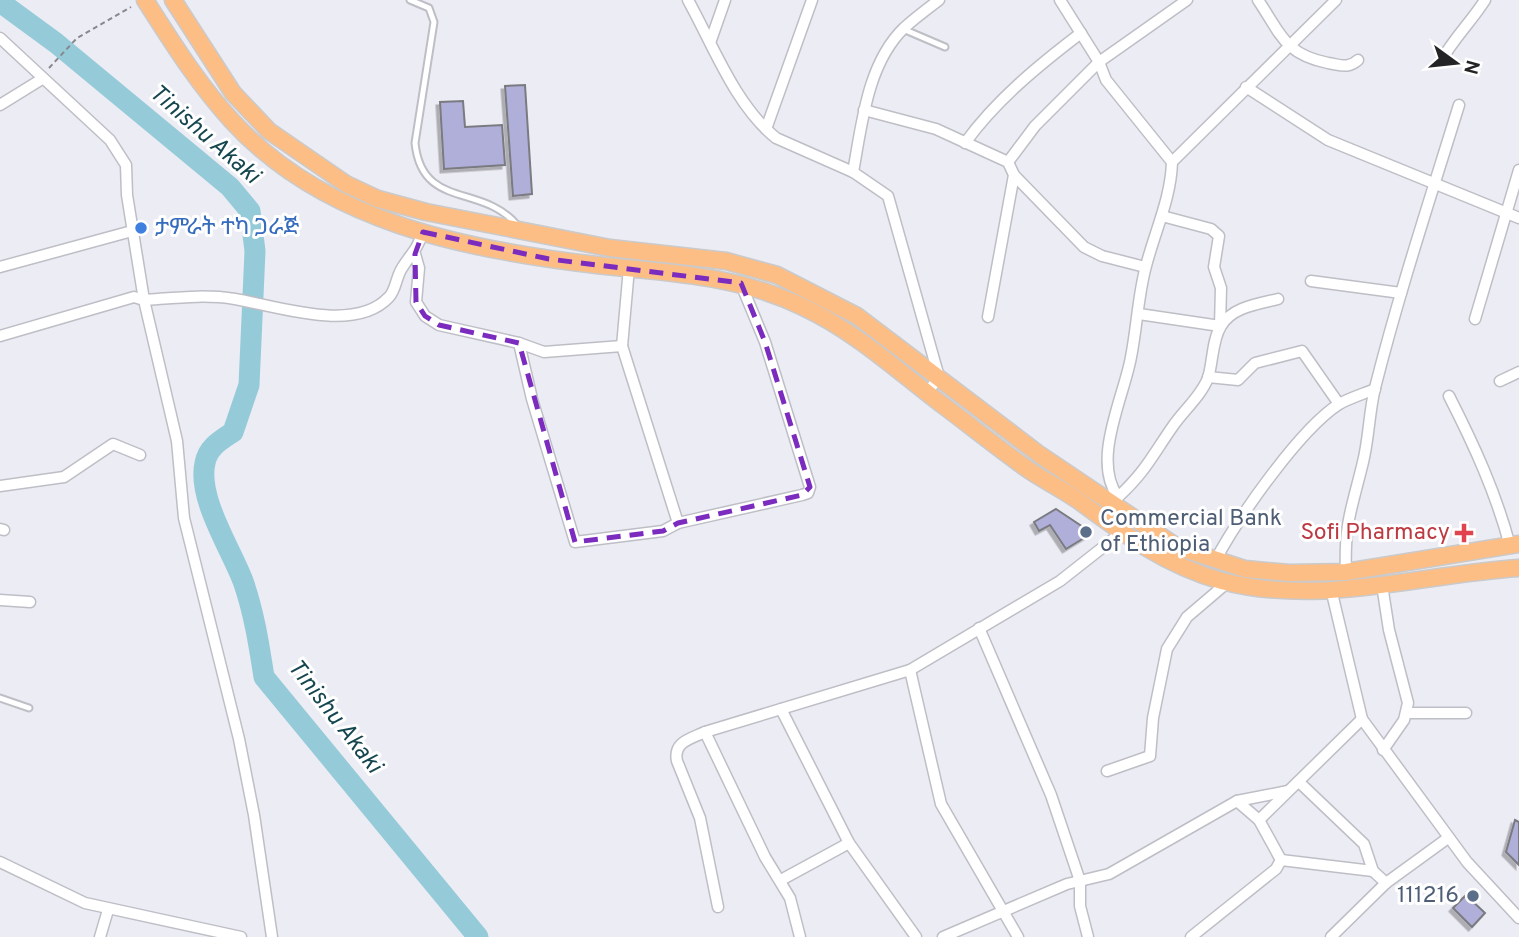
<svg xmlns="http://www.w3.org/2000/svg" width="1519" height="937" font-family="Overpass,'Noto Sans Ethiopic',sans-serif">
<defs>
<filter id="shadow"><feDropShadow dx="-3.5" dy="3.5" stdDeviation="0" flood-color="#0004"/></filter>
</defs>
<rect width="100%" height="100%" fill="#ececf4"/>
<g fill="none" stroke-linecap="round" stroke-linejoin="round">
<path stroke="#95cbd8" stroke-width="21" d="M 0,2 L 56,43 L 230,187 L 250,211 L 255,251 L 249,385 L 233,432 C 221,440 208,447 205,463 C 197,498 231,549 243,581 C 254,612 259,645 264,677 L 478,937"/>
</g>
<g fill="#afafd9" stroke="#7a7a81" stroke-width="2" filter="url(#shadow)">
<polygon points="525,85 532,194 513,196 505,86"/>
<polygon points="463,101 465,127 502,125 505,165 444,169 440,102"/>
<polygon points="1056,509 1092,533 1066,549 1050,525 1039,531 1034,522"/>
<polygon points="1515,820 1519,822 1519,865 1506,852"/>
<polygon points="1466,895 1485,913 1472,927 1453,908"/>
</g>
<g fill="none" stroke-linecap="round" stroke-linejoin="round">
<defs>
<g id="service">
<path d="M 410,0 L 429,8 L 434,22 L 415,143 C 422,210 482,183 517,225"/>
<polyline points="903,29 945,47"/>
<polyline points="0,698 29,708"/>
</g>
<g id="minor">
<path d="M 688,0 C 713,45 735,105 776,138 L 853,172 L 888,196 L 939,377 L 927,393"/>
<path d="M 1060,0 L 1099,62 L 1106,80 L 1172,162 C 1171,198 1155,231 1146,266 C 1138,295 1137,327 1131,357 C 1124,397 1091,460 1118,497 L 1114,503"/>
<path d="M 1258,0 C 1281,34 1284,54 1328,63 C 1341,65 1348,69 1358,60"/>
<polyline points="0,38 110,140 126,165 127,195 144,300 177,441 184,518 239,739 254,815 272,937"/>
<polyline points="711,40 725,0"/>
<path d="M 1441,61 C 1454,38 1471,22 1485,0"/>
<polyline points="1246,87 1328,140 1519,218"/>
<polyline points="0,105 42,79"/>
<polyline points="864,110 936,129 1008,162 1014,175 988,317"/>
<polyline points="766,129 812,0"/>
<path d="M 965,143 C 996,100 1039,65 1081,33"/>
<polyline points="1008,162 1035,126 1099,62 1187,0"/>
<polyline points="1172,162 1336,0"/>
<path d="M 853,172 C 862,124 867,64 904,28 C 915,18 927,9 939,0"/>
<polyline points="1014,175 1084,247 1102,256 1145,267"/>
<polyline points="415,254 419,268 416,302 425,316 439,325 519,343 544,352 622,346"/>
<polyline points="0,267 132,231"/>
<polyline points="629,268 622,346 678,523"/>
<polyline points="1311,281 1401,293"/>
<polyline points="1139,314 1220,326 1221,288 1214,267 1219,236 1211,229 1162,216"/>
<polyline points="1475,319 1519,170"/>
<path d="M 0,336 L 134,297 L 144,300 C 174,298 204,294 235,299 C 277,306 355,334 389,297 C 396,290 396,277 402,268 C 412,252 416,252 423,232"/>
<polyline points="519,343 532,399 575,542 663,531 678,523 802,495 808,493 810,487 765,342 741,284"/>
<polyline points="1208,377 1238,380 1255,363 1302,351 1339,404"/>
<polyline points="1500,381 1519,372"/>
<path d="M 1449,396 C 1474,445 1496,493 1510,546"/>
<polyline points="0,486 64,477 113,444 140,455"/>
<path d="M 1118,497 C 1146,471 1152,456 1173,426 C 1184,410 1201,396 1208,378 C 1213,362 1212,340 1221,326 C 1232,307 1258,304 1278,299"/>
<polyline points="0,529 4,530"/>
<path d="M 1215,561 C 1238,518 1299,430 1339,404 C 1350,398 1363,394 1375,389"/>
<path d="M 1346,572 C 1344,523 1352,508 1363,462 C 1369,438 1369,412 1375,388 C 1399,293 1430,199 1459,105"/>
<polyline points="1382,585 1389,630 1408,703 1404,720 1383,750"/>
<polyline points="1331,589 1362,719"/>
<polyline points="0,600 30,602"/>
<polyline points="979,628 1051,795 1080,881 1080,906 1088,937"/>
<polyline points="910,670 941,804 1018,937"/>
<polyline points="781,709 849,843 916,937"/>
<polyline points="1407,713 1466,713"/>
<polyline points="705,732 765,857 790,898 800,937"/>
<polyline points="1107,771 1150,756 1153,718 1167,649 1187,617 1228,582"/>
<polyline points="1299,782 1364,844 1373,871 1386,883"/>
<polyline points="1237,801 1288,791"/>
<polyline points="1259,820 1362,719 1467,862 1519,918"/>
<polyline points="1281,860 1373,871"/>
<polyline points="0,862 85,903 241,937"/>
<polyline points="781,880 849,843"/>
<path d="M 718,907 L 700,818 L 677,761 C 673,742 690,739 705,732 L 910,670 L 1060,581 L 1121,533"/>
<polyline points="100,937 108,910"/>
<polyline points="943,937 1067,884 1109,874 1237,801 1259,820 1281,860"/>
<polyline points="1191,937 1276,869 1281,860"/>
<polyline points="1331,937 1386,883 1448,838"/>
</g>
<g id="primary">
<path d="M 145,0 C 172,42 198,84 232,121 C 324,222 466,250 597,265 C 668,273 738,275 803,307 C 855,331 899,372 944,406 C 972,427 998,448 1026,468 C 1043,480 1062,489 1079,501 C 1125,535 1167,566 1222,581 C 1320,607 1421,574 1519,568"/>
<polyline points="173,0 233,93 269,131 346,184 378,199 426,212 610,248 726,261 777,275 857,316 1040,455 1177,547 1245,569 1289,573 1346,572 1519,544"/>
</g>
</defs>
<use href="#service" stroke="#bebec6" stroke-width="9"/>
<use href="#minor" stroke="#bebec6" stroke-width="13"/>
<use href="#primary" stroke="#cacacb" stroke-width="19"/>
<polyline stroke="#88888e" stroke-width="2" stroke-dasharray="5 3.5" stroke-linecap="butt" points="49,68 77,38 131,7"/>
<use href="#service" stroke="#fff" stroke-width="5"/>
<use href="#minor" stroke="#fff" stroke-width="10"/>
<use href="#primary" stroke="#fdbe86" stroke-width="16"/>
</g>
<path fill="none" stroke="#7b2cbf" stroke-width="5" stroke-dasharray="14 9" stroke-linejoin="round" d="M 423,232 L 549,259 L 741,283 L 765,342 L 810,487 L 802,495 L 678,523 L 663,531 L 575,542 L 519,343 L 439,325 L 425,316 L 416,302 L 415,254 Z"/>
<circle fill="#3f7fe0" stroke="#fff" stroke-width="2.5" cx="141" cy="228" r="7"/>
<g fill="#5c6f8a" stroke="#fff" stroke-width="2.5">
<circle cx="1086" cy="532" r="7"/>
<circle cx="1473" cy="896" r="7"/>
</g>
<path fill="#e0444e" stroke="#fff" stroke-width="2.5" d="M1460.5 522.5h7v7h7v7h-7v7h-7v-7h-7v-7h7z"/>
<g text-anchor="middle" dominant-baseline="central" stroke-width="6" stroke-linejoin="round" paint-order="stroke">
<g font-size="23" fill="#366cbe" stroke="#fff" text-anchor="start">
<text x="155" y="228">ታምራት ተካ ጋራጅ</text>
</g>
<g font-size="23" fill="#4e5e75" stroke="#fff" text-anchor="start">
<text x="1100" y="519">Commercial Bank<tspan x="1100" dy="26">of Ethiopia</tspan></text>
<text x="1459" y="896" text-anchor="end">111216</text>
</g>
<g font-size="23" fill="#be3a42" stroke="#fff" text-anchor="end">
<text x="1450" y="533">Sofi Pharmacy</text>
</g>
<g font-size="24" font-style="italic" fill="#15464f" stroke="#fff">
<text transform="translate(204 135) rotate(41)">Tinishu Akaki</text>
<text transform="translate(334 717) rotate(52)">Tinishu Akaki</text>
</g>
</g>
<g transform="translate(1456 63) rotate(105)" stroke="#ffffff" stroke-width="5" paint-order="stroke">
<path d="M0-5L12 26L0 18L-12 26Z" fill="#242427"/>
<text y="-10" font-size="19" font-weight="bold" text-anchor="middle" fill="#242427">N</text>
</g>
</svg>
